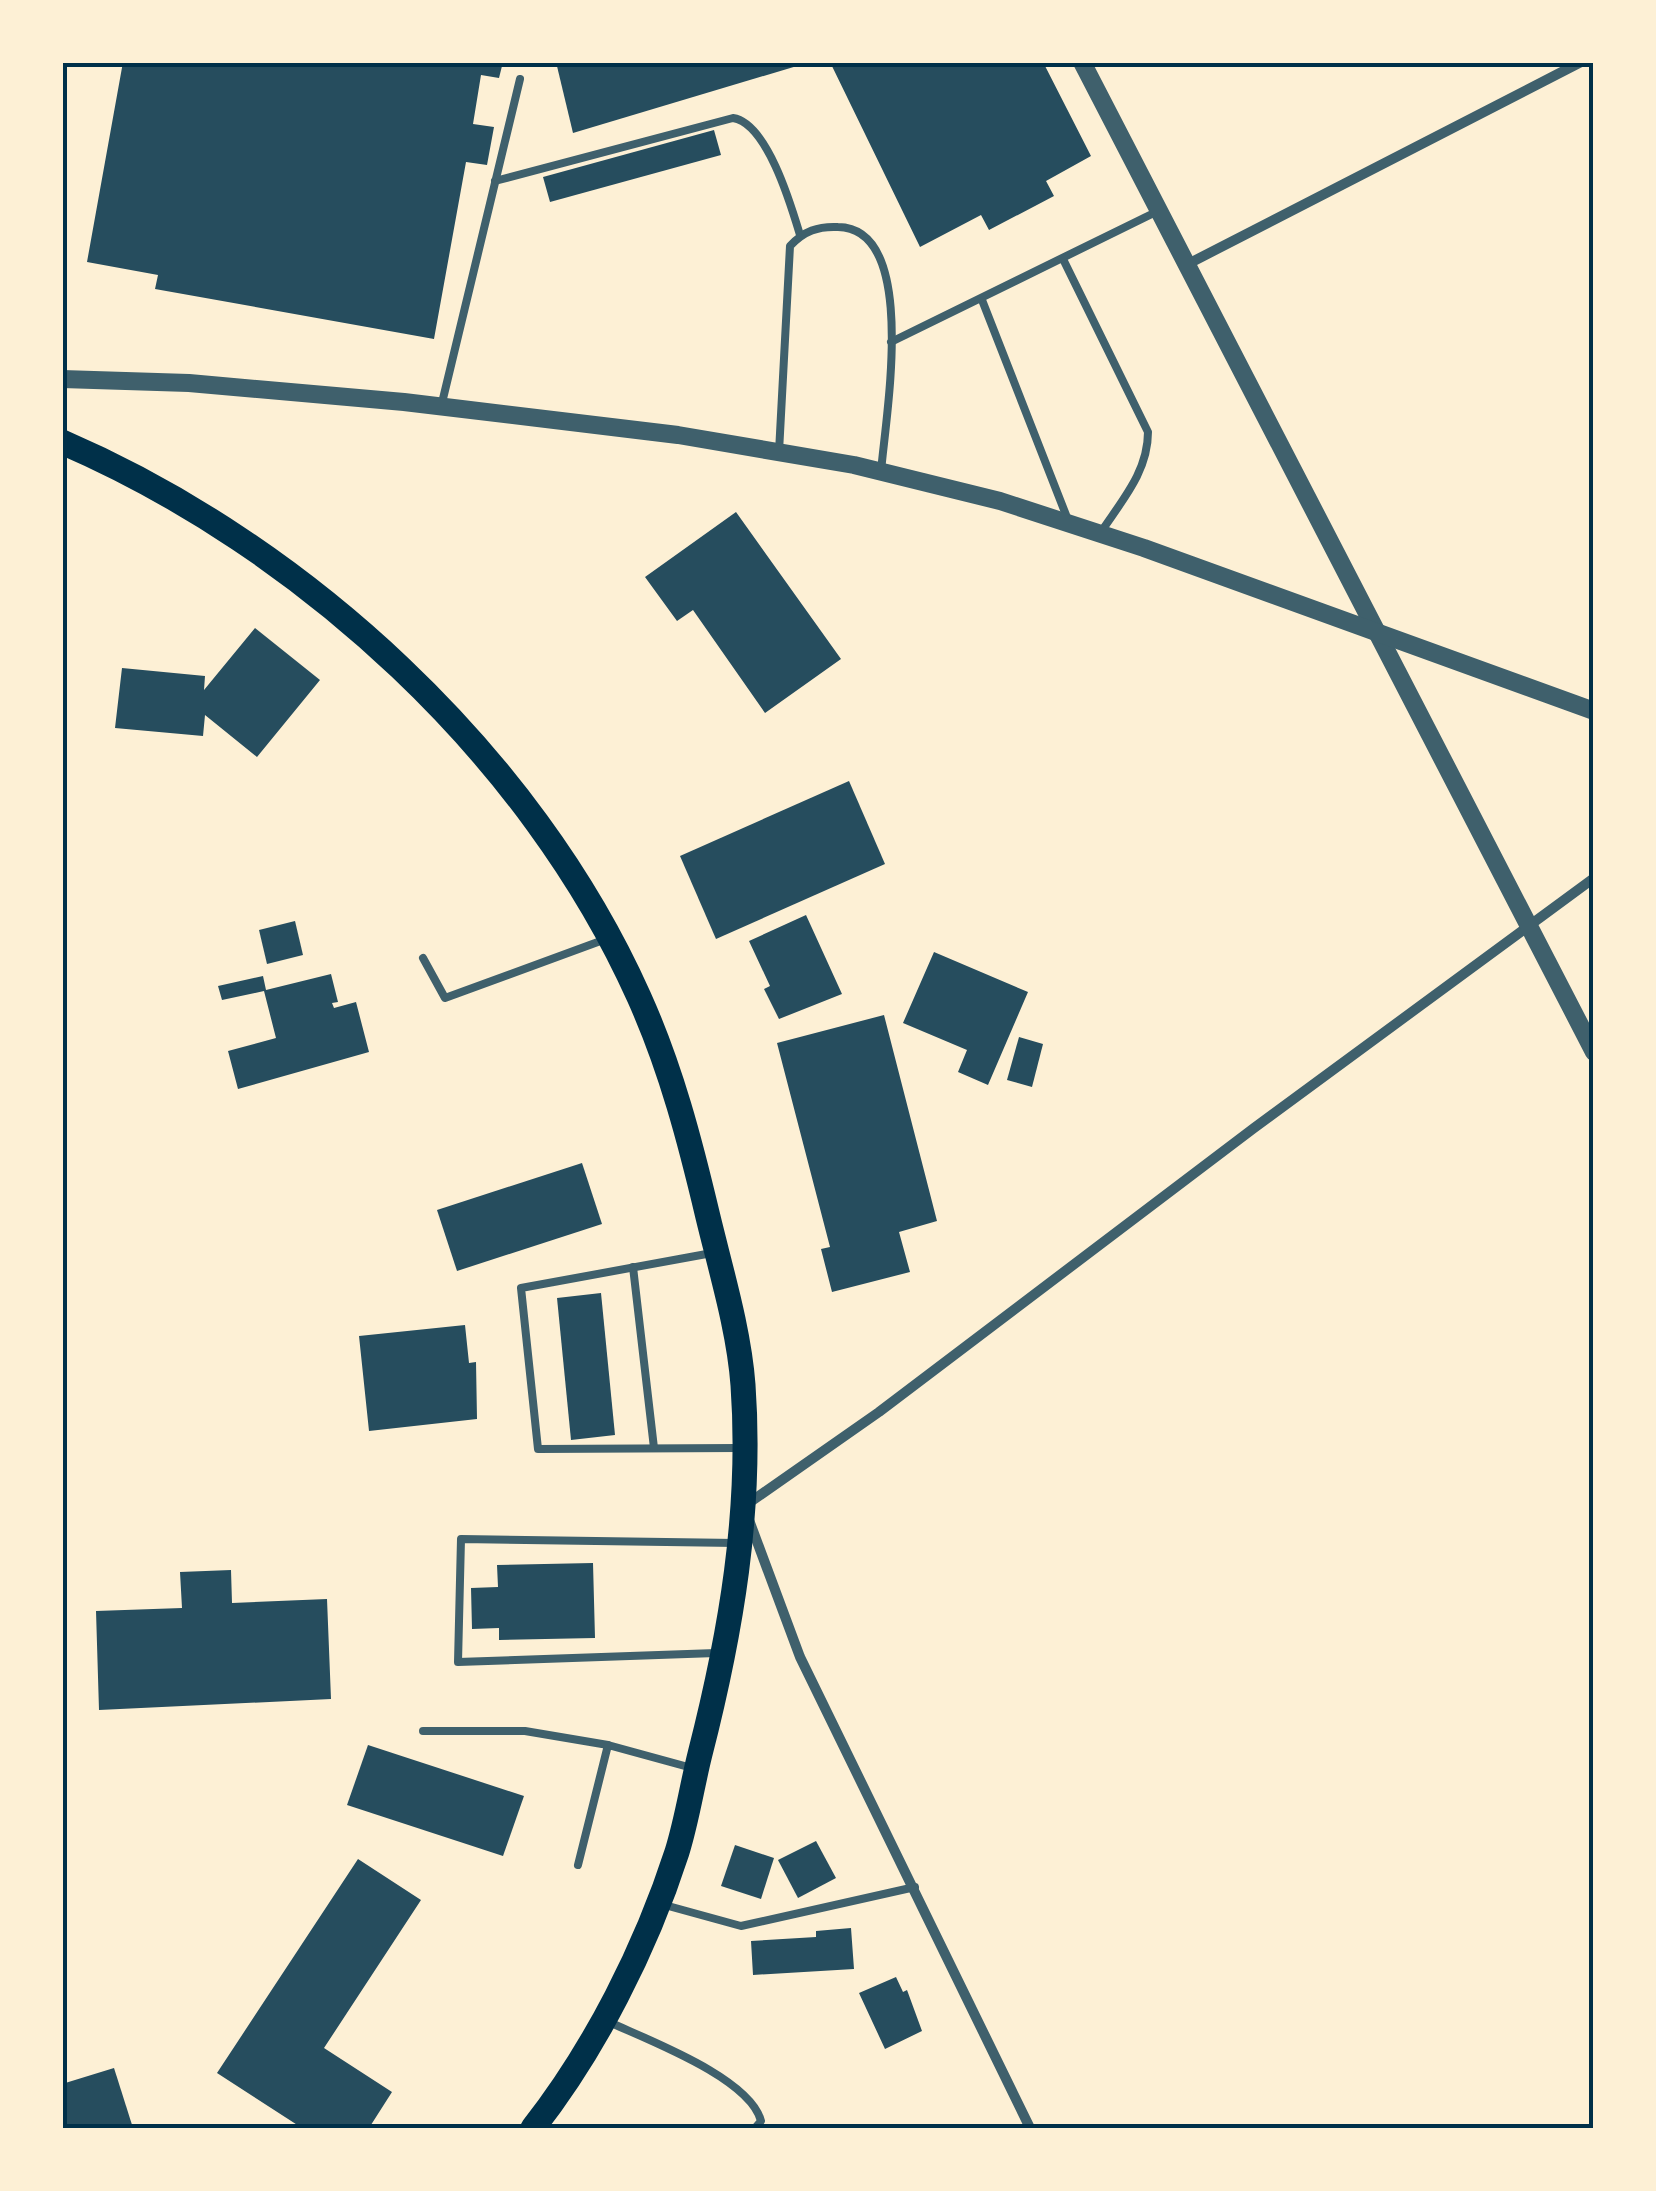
<svg xmlns="http://www.w3.org/2000/svg" width="1656" height="2191" font-family="'Public Sans',sans-serif">
<rect width="100%" height="100%" fill="#fdf0d5"/>
<g fill="#264d5e">
<polygon points="123,62 503,62 499,78 481,75 473,124 494,127 487,165 466,162 434,339 155,289 158,275 87,262"/>
<polygon points="556,62 807,62 807,63 573,133"/>
<polygon points="830,62 1043,62 1091,156 1046,181 1054,196 989,230 981,215 920,247"/>
<polygon points="714,130 721,155 550,202 543,177"/>
<polygon points="736,512 841,659 765,713 693,610 677,621 645,577"/>
<polygon points="255,628 320,680 257,757 205,715 203,736 115,728 122,668 205,676 204,690"/>
<polygon points="849,781 885,864 716,939 680,856"/>
<polygon points="806,915 842,994 779,1019 764,989 770,986 749,941"/>
<polygon points="295,921 303,955 267,964 259,930"/>
<polygon points="934,952 1028,992 988,1085 958,1072 967,1050 903,1023"/>
<polygon points="331,974 338,1002 332,1003 334,1008 356,1002 369,1052 238,1089 228,1051 276,1038 264,991 222,1000 218,986 263,976 266,990"/>
<polygon points="884,1015 937,1221 899,1232 910,1272 832,1292 821,1249 830,1247 777,1043"/>
<polygon points="1019,1037 1043,1044 1032,1087 1007,1080"/>
<polygon points="582,1163 602,1224 457,1271 437,1210"/>
<polygon points="601,1293 615,1435 571,1440 557,1298"/>
<polygon points="465,1325 469,1363 476,1362 477,1419 369,1431 359,1336"/>
<polygon points="593,1563 595,1638 499,1640 499,1628 472,1629 471,1588 498,1587 497,1565"/>
<polygon points="231,1570 232,1603 327,1599 331,1699 99,1710 96,1611 182,1608 180,1572"/>
<polygon points="368,1745 524,1796 503,1856 347,1805"/>
<polygon points="816,1841 836,1878 798,1898 778,1860"/>
<polygon points="735,1845 774,1858 761,1899 721,1886"/>
<polygon points="358,1859 421,1900 324,2048 392,2092 369,2128 302,2128 217,2073"/>
<polygon points="851,1928 854,1969 753,1975 751,1941 816,1937 816,1931"/>
<polygon points="896,1977 903,1992 907,1990 922,2031 885,2049 859,1993"/>
<polygon points="114,2068 133,2128 62,2128 62,2084"/>
</g>
<g fill="none" stroke-linecap="round" stroke-linejoin="round">
<g stroke="#3f606c" stroke-width="8">
<path d="M 495,181 L 733,118 C 767,123 791,205 800,235"/>
<path d="M 1063,259 L 1148,432 C 1148,471 1123,499 1101,532"/>
<polyline points="982,300 1068,520"/>
<polyline points="891,342 1158,211"/>
<polyline points="441,407 520,79"/>
<path d="M 779,452 L 790,246 C 804,231 818,226 838,227 C 920,228 885,419 881,472"/>
<polyline points="423,958 445,998 606,939"/>
<polyline points="712,1253 521,1288 538,1449 738,1448"/>
<polyline points="633,1267 654,1448"/>
<polyline points="716,1653 458,1662 461,1539 736,1543"/>
<polyline points="423,1731 525,1731 608,1745"/>
<polyline points="578,1865 608,1745 692,1768"/>
<polyline points="661,1904 741,1926 915,1887"/>
<path d="M 609,2022 C 648,2040 750,2078 761,2121 L 755,2128"/>
</g>
<g stroke="#3f606c" stroke-width="10">
<polyline points="1186,265 1581,62"/>
<polyline points="746,1505 879,1412 1254,1128 1594,878"/>
<polyline points="749,1520 800,1657 1030,2128"/>
</g>
<g stroke="#3f606c" stroke-width="18">
<polyline points="1082,62 1594,1052"/>
<polyline points="62,379 189,383 404,402 678,435 854,465 1000,501 1144,548 1594,711"/>
</g>
<path stroke="#003049" stroke-width="25" d="M 62,442 C 303,546 531,755 639,997 C 671,1068 690,1141 708,1217 C 721,1271 739,1330 743,1385 C 752,1511 731,1633 700,1754 C 692,1786 687,1820 677,1852 C 646,1948 595,2049 533,2128"/>
</g>
<rect width="1656" height="2191" fill="none" stroke="#fdf0d5" stroke-width="130"/>
<rect x="65" y="65" width="1526" height="2061" fill="none" stroke="#003049" stroke-width="4"/>
</svg>
